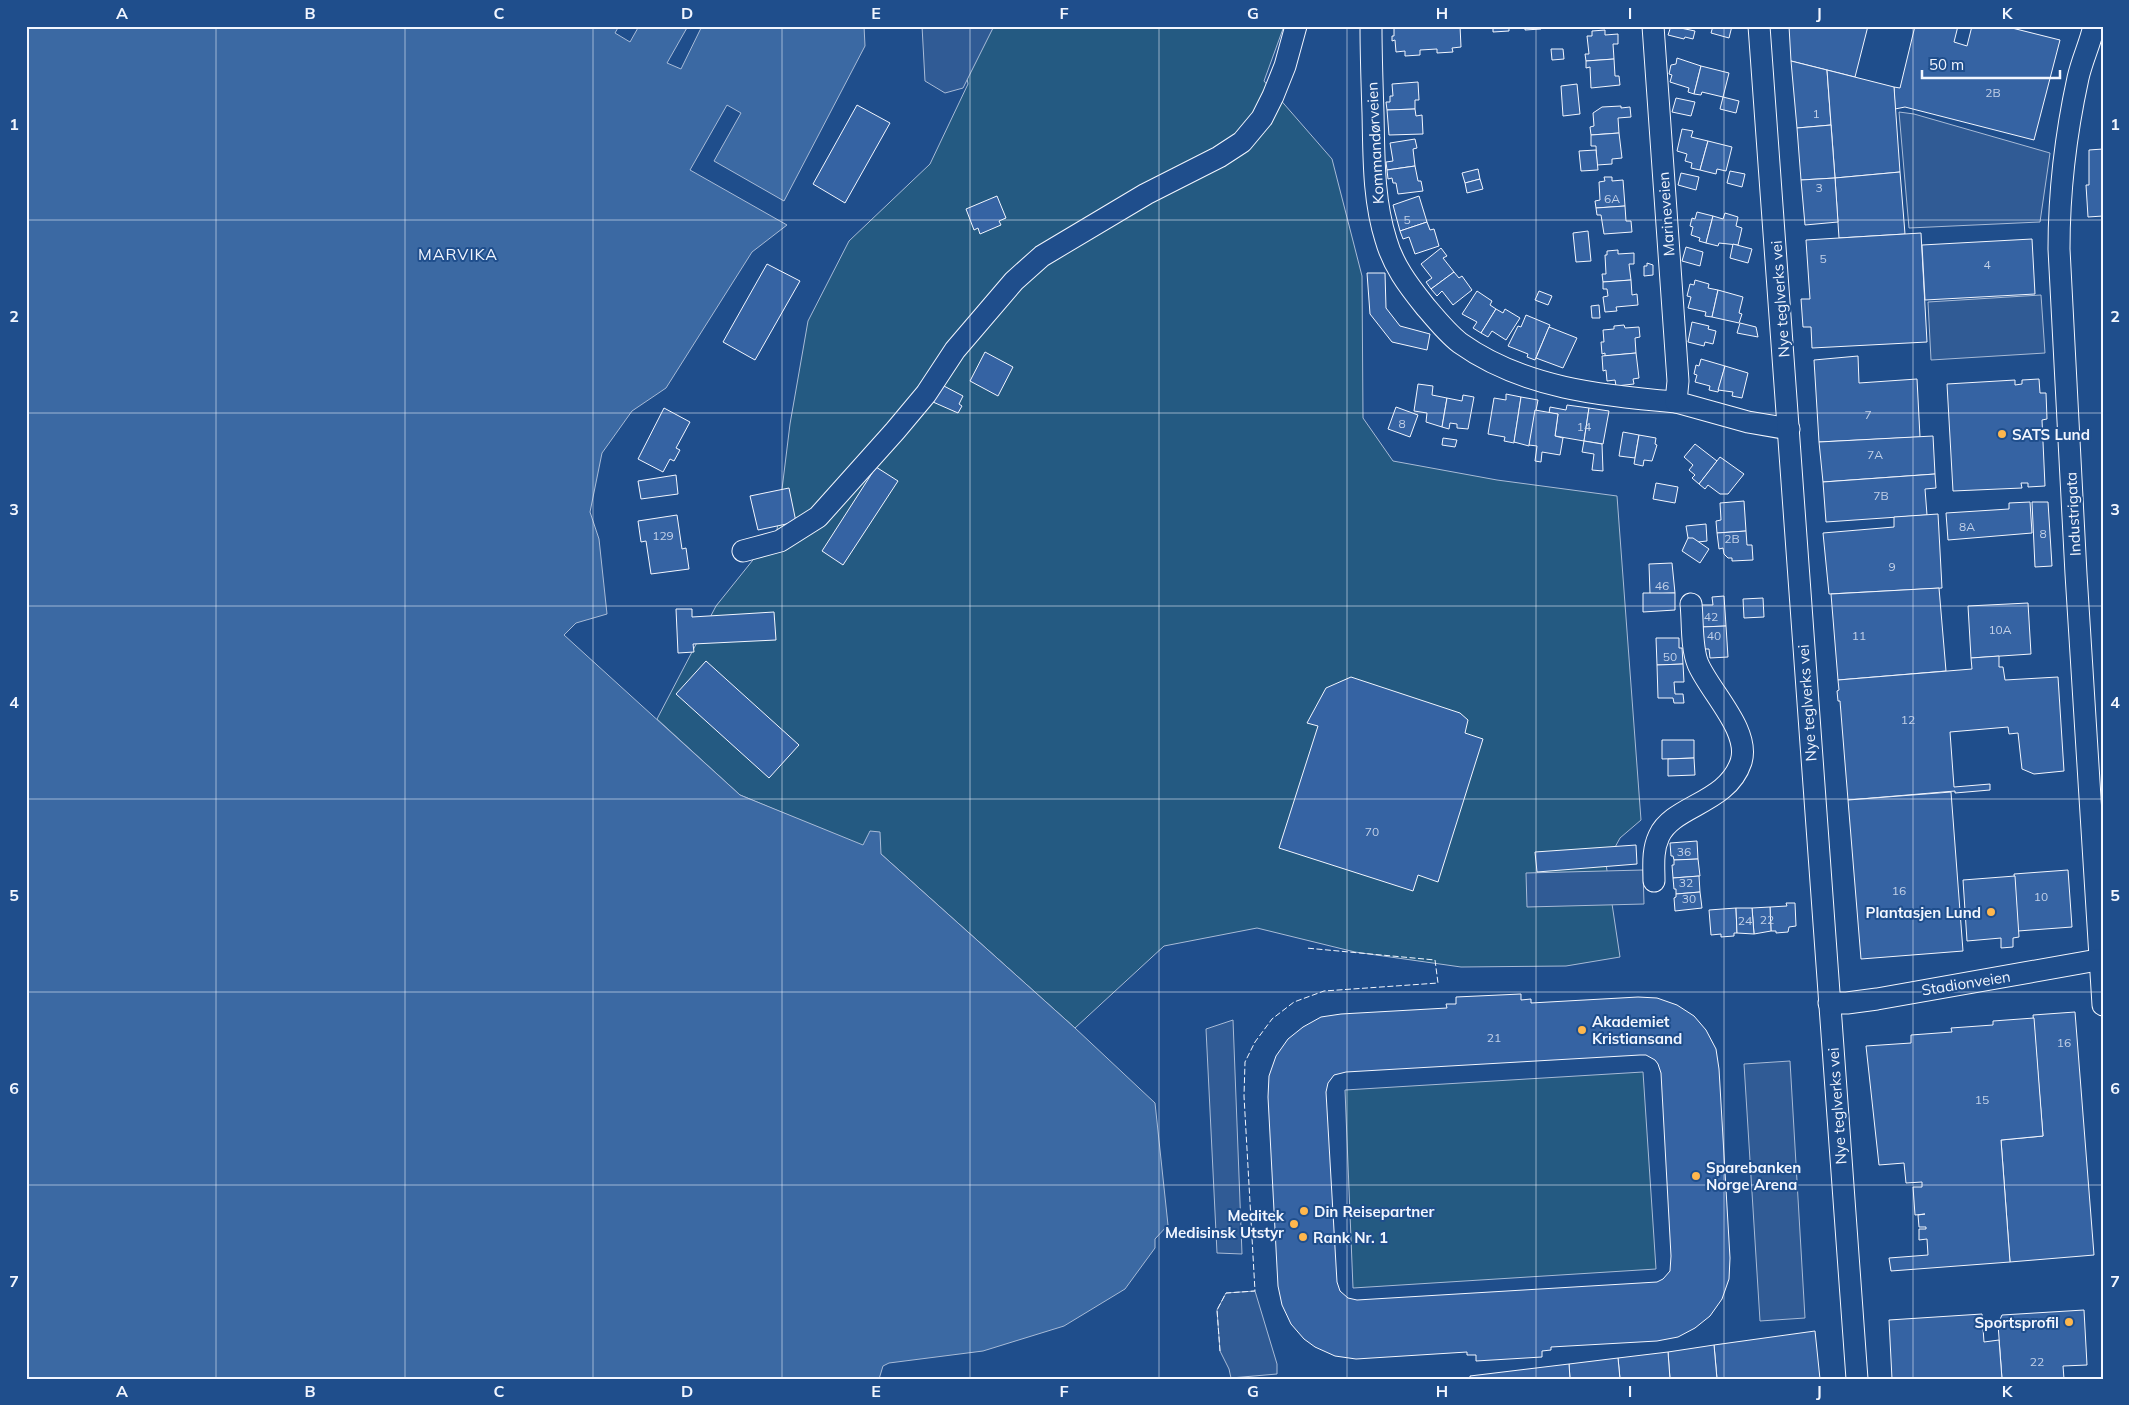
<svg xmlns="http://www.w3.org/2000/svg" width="2129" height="1405" font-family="Mulish,sans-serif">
<rect width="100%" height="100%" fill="#1f4e8c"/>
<g fill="#245a82" stroke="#a8bbd7">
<polygon points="958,26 1284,26 1264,81 1332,159 1362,276 1363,418 1393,461 1497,480 1617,496 1641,820 1620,838 1606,864 1620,957 1566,966 1461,967 1355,952 1257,928 1164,946 1075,1028 881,854 740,795 657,719 716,606 777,530 790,424 808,321 849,241 930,164 968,84"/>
<polygon points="1643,1072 1656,1269 1353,1288 1345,1090"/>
</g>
<g fill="#305b95" stroke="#a8bbd7">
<polygon points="922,26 994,26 963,88 945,93 925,81"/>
<polygon points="1899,112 1914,114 2050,153 2040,222 1909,228"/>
<polygon points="2041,295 2045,353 1931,360 1928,302"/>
<polygon points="1643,870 1644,904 1527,907 1526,873"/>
<polygon points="1233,1020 1242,1254 1217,1253 1206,1029"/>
<polygon points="1790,1061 1805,1318 1760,1321 1744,1064"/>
<polygon points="1255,1291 1277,1364 1277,1374 1231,1378 1229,1369 1220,1351 1217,1310 1226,1293"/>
</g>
<polygon fill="#3b69a3" stroke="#a8bbd7" points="26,26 688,26 667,63 681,69 702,26 864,26 865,46 784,201 714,161 741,113 727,105 690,170 787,225 752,252 666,388 632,411 602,453 590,512 599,539 607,614 576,623 564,635 740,795 863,845 870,831 880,832 881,854 1075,1028 1155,1103 1168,1225 1155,1239 1155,1248 1125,1289 1064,1326 983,1351 889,1363 883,1366 879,1379 26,1379"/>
<polygon fill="#1f4e8c" stroke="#a8bbd7" points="619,26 639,26 630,42 615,33"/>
<g fill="#3563a3" stroke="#f2f6ff" fill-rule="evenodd">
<polygon points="1418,26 1460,26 1461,47 1452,48 1453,52 1437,53 1437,49 1420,50 1420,55 1405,56 1405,51 1396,52 1395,40 1392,41 1392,36 1394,36 1394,28"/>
<polygon points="1484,26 1513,26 1509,27 1509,31 1493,32 1493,28 1484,28"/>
<polygon points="1525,26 1541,26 1541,29 1525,30"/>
<polygon points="1671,26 1695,31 1693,39 1685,37 1684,39 1668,35"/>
<polygon points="1713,26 1732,26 1729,38 1711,33"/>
<polygon points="1789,26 1868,26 1855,77 1791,61"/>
<polygon points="1915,26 1958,26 1954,42 1967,46 1972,26 2004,26 2060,40 2034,140 1905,107 1895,109 1894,87 1900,88"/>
<polygon points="1605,30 1605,35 1618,34 1618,44 1613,44 1614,59 1586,61 1585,54 1589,54 1587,36 1592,36 1592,31"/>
<polygon points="1551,49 1563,49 1564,59 1552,60"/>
<polygon points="1677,58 1701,66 1694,94 1688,92 1689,88 1670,82 1672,75 1669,74 1671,65 1676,64"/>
<polygon points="1614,59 1615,76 1619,76 1620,85 1591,88 1590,67 1586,68 1586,61"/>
<polygon points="1791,61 1827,70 1831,125 1797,128"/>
<polygon points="1701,66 1729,73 1723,97 1702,92 1701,95 1694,94"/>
<polygon points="1827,70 1894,87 1900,172 1835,178"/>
<polygon points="1418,82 1419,100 1415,100 1415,109 1387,110 1386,102 1390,102 1390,96 1393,96 1392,84"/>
<polygon points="1577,84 1580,114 1563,116 1561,86"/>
<polygon points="1723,97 1739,101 1736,113 1720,109"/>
<polygon points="1676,98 1695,102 1691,116 1672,112"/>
<polygon points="857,105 890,123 845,203 813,184"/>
<polygon points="1621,106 1621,108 1630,107 1631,117 1618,118 1619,133 1591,135 1590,127 1594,126 1593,113 1602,107"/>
<polygon points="1415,109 1416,116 1422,115 1423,134 1389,135 1387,110"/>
<polygon points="1831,125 1835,178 1801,180 1797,128"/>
<polygon points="1682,129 1693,131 1691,137 1708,141 1700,170 1691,168 1692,163 1685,161 1687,154 1677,151"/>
<polygon points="1619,133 1622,158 1612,159 1612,164 1597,165 1596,146 1591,146 1591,135"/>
<polygon points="1415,139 1417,148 1413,149 1415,166 1387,170 1386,162 1393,161 1390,143"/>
<polygon points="1708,141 1732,147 1726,171 1717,169 1716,174 1700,170"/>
<polygon points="2103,149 2103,216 2088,217 2086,185 2089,185 2089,150"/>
<polygon points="1596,150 1598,170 1581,171 1579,151"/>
<polygon points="1415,166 1418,181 1421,181 1423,191 1398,194 1396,183 1393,183 1392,178 1388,179 1387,170"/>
<polygon points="1478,169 1480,179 1465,183 1462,173"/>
<polygon points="1730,171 1745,174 1742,187 1727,183"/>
<polygon points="1900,172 1905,234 1839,238 1835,178"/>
<polygon points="1681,173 1699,177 1696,190 1678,185"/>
<polygon points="1604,177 1612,177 1612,181 1623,180 1625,206 1596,208 1595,201 1600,200 1599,182 1605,181"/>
<polygon points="1835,178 1838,222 1805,225 1801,180"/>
<polygon points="1480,179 1483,189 1467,193 1465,183"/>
<polygon points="997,196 1006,218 999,221 1001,225 980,234 978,228 974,230 966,209"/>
<polygon points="1419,196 1427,222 1400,231 1393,205"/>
<polygon points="1625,206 1626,221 1631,221 1632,232 1604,234 1601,215 1597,215 1596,208"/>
<polygon points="1697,212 1713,216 1706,243 1699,241 1700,238 1691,235 1693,227 1690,226 1692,218 1695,219"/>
<polygon points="1725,213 1738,217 1736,226 1742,228 1738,245 1719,243 1718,246 1706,243 1713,216 1723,219"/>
<polygon points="1427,222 1430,230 1434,229 1439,246 1415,254 1409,237 1403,239 1400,231"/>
<polygon points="1588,231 1591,261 1576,262 1573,233"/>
<polygon points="1921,233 1927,342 1812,348 1811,327 1803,327 1801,299 1810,299 1806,240"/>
<polygon points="2032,239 2035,294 1925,300 1922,245"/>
<polygon points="1733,244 1752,249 1748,263 1730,258"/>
<polygon points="1686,247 1703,252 1700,266 1682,261"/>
<polygon points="1441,248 1447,256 1443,258 1454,272 1431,289 1426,282 1432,278 1421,264"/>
<polygon points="1618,250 1618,254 1634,253 1634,264 1629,264 1631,280 1603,282 1602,274 1606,274 1605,255 1607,255 1607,251"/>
<polygon points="1647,263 1653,265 1653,275 1644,276 1644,266 1647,266"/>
<polygon points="767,264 800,281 755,360 723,342"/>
<polygon points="1454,272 1459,278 1462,276 1472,290 1453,305 1442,291 1437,296 1431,289"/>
<polygon points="1367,273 1385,273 1386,308 1400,326 1430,334 1427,350 1392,342 1370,314"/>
<polygon points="1631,280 1632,295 1637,294 1638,305 1616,307 1617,311 1605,312 1603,297 1608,296 1607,289 1603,289 1603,282"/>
<polygon points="1695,280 1709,284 1708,288 1718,290 1712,317 1705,316 1706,312 1688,308 1691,297 1687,296 1690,284 1694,285"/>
<polygon points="1718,290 1743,297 1739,313 1742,314 1739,323 1712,317"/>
<polygon points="1477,291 1492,301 1490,305 1496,309 1481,333 1473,328 1477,322 1462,314"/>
<polygon points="1539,291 1552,296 1548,305 1535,300"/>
<polygon points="1599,305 1600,318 1592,318 1591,306"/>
<polygon points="1496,309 1503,313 1505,309 1520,318 1506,340 1492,331 1488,337 1481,333"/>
<polygon points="1526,315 1550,325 1535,360 1527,357 1528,354 1508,346 1518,326 1521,327"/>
<polygon points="1692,322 1709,326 1708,329 1716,331 1713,344 1705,342 1704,346 1688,342"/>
<polygon points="1740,323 1756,327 1758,337 1737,333"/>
<polygon points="1624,325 1625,328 1639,327 1640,337 1635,338 1636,353 1605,356 1605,353 1602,354 1601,342 1604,342 1603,330 1614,329 1614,326"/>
<polygon points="1549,327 1577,338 1563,368 1536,358"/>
<polygon points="985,352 1013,367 998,396 970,381"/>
<polygon points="1636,353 1639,378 1633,379 1634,384 1616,386 1615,380 1607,381 1606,370 1603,371 1602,356"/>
<polygon points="1858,356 1859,383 1917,379 1920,437 1819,442 1814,360"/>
<polygon points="1701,359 1725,366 1718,392 1709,390 1710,386 1695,382 1697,375 1694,374 1696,365 1699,366"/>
<polygon points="1725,366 1748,373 1742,398 1732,396 1733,392 1718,390"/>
<polygon points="2039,379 2040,393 2046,393 2047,419 2042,420 2045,486 2028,487 2028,483 2021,483 2022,488 1953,491 1947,384 2015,380 2015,385 2022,384 2022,380"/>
<polygon points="1418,384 1433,386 1432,395 1447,398 1442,427 1426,422 1427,413 1414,411"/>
<polygon points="942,385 963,396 959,404 962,406 958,413 933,402"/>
<polygon points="1506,394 1521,397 1514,443 1504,441 1505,437 1488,434 1494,398 1506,400"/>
<polygon points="1463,395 1474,397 1468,429 1457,428 1457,424 1450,423 1449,429 1442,427 1447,398 1462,401"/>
<polygon points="1521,397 1538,400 1529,446 1514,442"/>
<polygon points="1567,405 1589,408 1584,441 1555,436 1558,414 1549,413 1550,407 1566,410"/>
<polygon points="1396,407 1418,415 1410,437 1388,429"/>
<polygon points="664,408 690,422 676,448 680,450 674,461 670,459 663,472 638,459"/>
<polygon points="1589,408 1609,411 1603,444 1584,441"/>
<polygon points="1535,410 1558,414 1555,436 1563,438 1560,455 1542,452 1541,462 1535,461 1537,446 1529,445"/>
<polygon points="1623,432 1639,435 1635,458 1619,456"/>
<polygon points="1639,435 1656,438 1655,444 1657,445 1652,461 1644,460 1643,466 1634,464"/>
<polygon points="1933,436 1935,474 1823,482 1819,442"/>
<polygon points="1443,438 1457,440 1455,447 1442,445"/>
<polygon points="1584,441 1602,444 1603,471 1592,470 1594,454 1582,452"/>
<polygon points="1695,444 1717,461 1699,484 1692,478 1695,475 1689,470 1693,465 1684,457"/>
<polygon points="1720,457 1744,474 1728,494 1720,494 1708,485 1705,489 1699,484"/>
<polygon points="876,467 898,481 843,565 822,551"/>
<polygon points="1935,474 1936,488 1925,489 1927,515 1826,522 1823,482"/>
<polygon points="676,475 678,494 641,499 638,481"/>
<polygon points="1656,483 1678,487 1675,503 1653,499"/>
<polygon points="789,488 796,522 758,530 750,496"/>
<polygon points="1744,501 1746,531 1717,533 1716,521 1721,520 1720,503"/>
<polygon points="2030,502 2032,533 1948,540 1946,513 2009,509 2009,503"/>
<polygon points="2032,502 2048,502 2052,566 2035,567"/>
<polygon points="1938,514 1942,588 1829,594 1823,533 1894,527 1894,517"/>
<polygon points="677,515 682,549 686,548 689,569 651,574 646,541 641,542 638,521"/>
<polygon points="1706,524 1707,541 1698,542 1688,538 1686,526"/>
<polygon points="1746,531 1747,545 1752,545 1753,560 1732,561 1732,558 1728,558 1724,554 1723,548 1719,549 1717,533"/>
<polygon points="1688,538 1693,538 1709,549 1700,563 1682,551"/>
<polygon points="1672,563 1675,593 1650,594 1649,564"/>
<polygon points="1939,588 1946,671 1838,680 1831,594"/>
<polygon points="1643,593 1675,593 1675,610 1643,612"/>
<polygon points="1724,596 1726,626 1701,627 1701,605 1713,605 1712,597"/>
<polygon points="1763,598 1764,617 1744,618 1743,599"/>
<polygon points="2028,603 2031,654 1971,658 1968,606"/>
<polygon points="676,609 692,609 692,617 774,612 776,640 693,644 694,652 678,653"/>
<polygon points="1726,626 1728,657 1710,658 1709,649 1702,649 1701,627"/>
<polygon points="1656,638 1679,638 1679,648 1682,648 1683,664 1657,665"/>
<polygon points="1999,656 1999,667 2003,667 2005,680 2058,677 2064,771 2034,774 2022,769 2018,733 2009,734 2008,727 1950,732 1954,787 1990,784 1990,790 1955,793 1955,791 1848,800 1840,701 1838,701 1837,691 1839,690 1838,680 1972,669 1971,658"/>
<polygon points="706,661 799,745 769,778 676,694"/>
<polygon points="1683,664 1684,682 1674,682 1675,694 1683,694 1684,703 1674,703 1673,698 1658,698 1657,665"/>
<polygon points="1351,677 1460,713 1468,720 1465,733 1483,739 1438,882 1418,875 1413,891 1279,848 1318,726 1307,723 1326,688"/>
<polygon points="1662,740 1694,740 1694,758 1662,759"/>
<polygon points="1694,758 1695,775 1668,776 1668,759"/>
<polygon points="1951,792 1963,951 1861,959 1848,800"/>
<polygon points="1697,841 1698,859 1674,860 1673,856 1671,856 1670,843"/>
<polygon points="1636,845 1637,864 1537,872 1535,852"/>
<polygon points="1698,859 1700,876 1673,878 1672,865 1674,865 1674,860"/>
<polygon points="2068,870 2072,927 2018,931 2014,874"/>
<polygon points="1699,876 1700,892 1676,894 1676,889 1674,889 1673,878"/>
<polygon points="2015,876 2019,937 2013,938 2013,947 2001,948 2001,938 1967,941 1963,880"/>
<polygon points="1700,892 1702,908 1675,911 1674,898 1676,897 1676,894"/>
<polygon points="1786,903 1795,903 1796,926 1789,927 1788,932 1776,933 1776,931 1771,931 1770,907 1787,906"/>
<polygon points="1770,907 1771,931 1754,934 1752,908"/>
<polygon points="1736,908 1737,933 1734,933 1734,936 1721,937 1721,934 1711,935 1709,910"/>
<polygon points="1736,908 1752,908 1754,934 1737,933"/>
<path d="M 1521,994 L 1521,1000 L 1531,999 L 1531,1003 L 1638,997 L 1657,998 L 1677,1005 L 1694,1016 L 1706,1030 L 1716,1049 L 1719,1069 L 1730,1258 L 1729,1279 L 1722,1299 L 1710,1316 L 1695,1328 L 1678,1337 L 1657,1341 L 1551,1347 L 1551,1350 L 1542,1351 L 1542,1357 L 1476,1361 L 1476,1355 L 1467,1355 L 1467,1352 L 1356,1359 L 1335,1356 L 1315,1347 L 1304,1339 L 1291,1324 L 1282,1305 L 1278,1286 L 1268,1097 L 1269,1076 L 1276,1056 L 1288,1039 L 1303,1027 L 1321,1017 L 1341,1014 L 1447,1008 L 1446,1004 L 1456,1004 L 1456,997 ZM 1640,1055 L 1646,1055 L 1655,1060 L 1658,1064 L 1661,1073 L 1671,1256 L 1670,1271 L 1663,1279 L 1657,1282 L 1357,1300 L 1348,1298 L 1340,1291 L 1337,1282 L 1326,1092 L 1328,1083 L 1334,1075 L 1346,1072 Z"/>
<polygon points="2075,1012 2094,1255 2010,1262 2001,1140 2043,1136 2033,1015"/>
<polygon points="2034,1018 2043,1136 2001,1140 2010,1262 1891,1271 1889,1258 1928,1255 1927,1239 1919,1240 1919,1229 1926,1229 1926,1227 1919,1227 1918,1215 1925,1214 1915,1215 1913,1187 1922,1187 1922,1182 1906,1183 1904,1163 1879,1165 1866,1046 1911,1043 1911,1035 1952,1032 1951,1028 1993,1025 1993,1021"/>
<polygon points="2084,1310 2087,1365 2063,1366 2064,1379 2002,1379 1998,1324 2002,1315"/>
<polygon points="1982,1314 1984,1342 1999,1340 2002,1379 1892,1379 1889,1320"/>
<polygon points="1815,1331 1820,1379 1717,1379 1714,1345"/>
<polygon points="1714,1345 1717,1379 1670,1379 1668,1352"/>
<polygon points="1668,1352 1670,1379 1620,1379 1618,1358"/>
<polygon points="1618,1358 1620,1379 1570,1379 1569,1364"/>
<polygon points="1569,1364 1570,1379 1470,1379 1470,1376"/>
</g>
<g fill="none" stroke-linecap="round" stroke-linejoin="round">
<defs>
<g id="minor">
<path d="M 1371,26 C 1371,55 1372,84 1373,113 C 1374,156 1373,199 1386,240 C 1393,265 1408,285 1424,305 C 1435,318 1447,333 1460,343 C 1523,388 1602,396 1676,402"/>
<polyline points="1653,26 1678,381 1676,402 1748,422 1789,429"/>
<polyline points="1759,26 1857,1379"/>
<path d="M 2094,26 C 2090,44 2082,60 2078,78 C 2066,133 2059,191 2059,249 L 2076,574 L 2103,1005"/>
<polyline points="743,551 780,541 818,517 895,431 926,394 955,350 1014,281 1042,256 1146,194 1219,157 1242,142 1262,118 1273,96 1285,66 1296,26"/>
<path d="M 1654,881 C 1654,866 1652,851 1659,836 C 1673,805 1727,804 1741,762 C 1751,731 1710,692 1698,664 C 1691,647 1693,622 1691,604"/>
<polyline points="1829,1003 1847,1003 1877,999 2103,959"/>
</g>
</defs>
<use href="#minor" stroke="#f2f6ff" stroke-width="23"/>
<use href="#minor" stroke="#1f4e8c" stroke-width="21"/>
<polyline stroke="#f2f6ff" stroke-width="1" stroke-dasharray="6 2.5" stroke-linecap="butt" points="1220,1351 1217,1310 1226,1293 1255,1291 1244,1096 1245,1062 1255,1042 1272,1019 1294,1002 1324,991 1438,983 1435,960 1306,948"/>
</g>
<path fill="none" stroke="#f2f6ff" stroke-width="1" stroke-opacity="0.55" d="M 216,26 L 216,1379M 405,26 L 405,1379M 593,26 L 593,1379M 782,26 L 782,1379M 970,26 L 970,1379M 1159,26 L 1159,1379M 1347,26 L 1347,1379M 1536,26 L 1536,1379M 1724,26 L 1724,1379M 1913,26 L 1913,1379M 26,220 L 2103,220M 26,413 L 2103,413M 26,606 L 2103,606M 26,799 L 2103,799M 26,992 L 2103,992M 26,1185 L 2103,1185"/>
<g fill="#ffb74d" stroke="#1f4e8c" stroke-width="2">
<circle cx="2002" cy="434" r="5"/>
<circle cx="1991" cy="912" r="5"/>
<circle cx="1582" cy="1030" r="5"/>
<circle cx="1696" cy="1176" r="5"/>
<circle cx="1304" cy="1211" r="5"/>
<circle cx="1294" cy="1224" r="5"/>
<circle cx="1303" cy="1237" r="5"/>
<circle cx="2069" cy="1322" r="5"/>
</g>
<g text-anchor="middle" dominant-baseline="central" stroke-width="4" stroke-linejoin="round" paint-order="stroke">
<g font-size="12" fill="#c3d1e8">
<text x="1993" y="92">2B</text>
<text x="1816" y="113">1</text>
<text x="1819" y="187">3</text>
<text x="1612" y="198">6A</text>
<text x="1407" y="219">5</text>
<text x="1823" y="258">5</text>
<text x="1987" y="264">4</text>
<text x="1868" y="414">7</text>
<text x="1402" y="423">8</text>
<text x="1584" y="426">14</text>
<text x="1875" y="454">7A</text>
<text x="1881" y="495">7B</text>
<text x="1967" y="526">8A</text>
<text x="2043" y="533">8</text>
<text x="663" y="535">129</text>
<text x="1732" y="538">2B</text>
<text x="1892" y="566">9</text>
<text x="1662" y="585">46</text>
<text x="1711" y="616">42</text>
<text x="2000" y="629">10A</text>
<text x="1714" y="635">40</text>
<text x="1859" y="635">11</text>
<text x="1670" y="656">50</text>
<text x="1908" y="719">12</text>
<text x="1372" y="831">70</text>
<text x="1684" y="851">36</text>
<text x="1686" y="882">32</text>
<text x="1899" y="890">16</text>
<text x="2041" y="896">10</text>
<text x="1689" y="898">30</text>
<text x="1767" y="919">22</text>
<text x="1745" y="920">24</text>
<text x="1494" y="1037">21</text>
<text x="2064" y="1042">16</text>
<text x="1982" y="1099">15</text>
<text x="2037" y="1361">22</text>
</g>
<g font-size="15" fill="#f2f6ff" stroke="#1f4e8c">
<text transform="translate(1375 143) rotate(-93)">Kommandørveien</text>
<text transform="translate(1666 214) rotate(-94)">Marineveien</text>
<text transform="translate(1780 299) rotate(-94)">Nye teglverks vei</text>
<text transform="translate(2073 514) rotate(-93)">Industrigata</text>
<text transform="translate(1807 703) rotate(-94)">Nye teglverks vei</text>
<text transform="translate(1966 983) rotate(-9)">Stadionveien</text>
<text transform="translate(1837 1106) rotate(-94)">Nye teglverks vei</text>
</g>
<g font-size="15" font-weight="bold" fill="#f2f6ff" stroke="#1f4e8c" text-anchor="start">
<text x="2012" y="434">SATS Lund</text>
<text x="1981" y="912" text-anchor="end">Plantasjen Lund</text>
<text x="1592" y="1021">Akademiet<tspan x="1592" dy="17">Kristiansand</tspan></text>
<text x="1706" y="1167">Sparebanken<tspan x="1706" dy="17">Norge Arena</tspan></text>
<text x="1314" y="1211">Din Reisepartner</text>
<text x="1284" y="1215" text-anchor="end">Meditek<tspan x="1284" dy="17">Medisinsk Utstyr</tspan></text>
<text x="1313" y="1237">Rank Nr. 1</text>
<text x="2059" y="1322" text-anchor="end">Sportsprofil</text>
</g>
<g font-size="16" letter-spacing="1" fill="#f2f6ff" stroke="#1f4e8c">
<text x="458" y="254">MARVIKA</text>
</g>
</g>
<rect width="2129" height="1405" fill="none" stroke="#1f4e8c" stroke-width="55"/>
<path d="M1922 70v8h138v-8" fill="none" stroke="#f2f6ff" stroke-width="2.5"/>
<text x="1929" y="70" font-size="15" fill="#f2f6ff" stroke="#1f4e8c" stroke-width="4" paint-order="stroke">50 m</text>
<rect x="28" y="28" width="2074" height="1350" fill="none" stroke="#f2f6ff" stroke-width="2"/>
<g font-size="16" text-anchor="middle" font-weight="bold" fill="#f2f6ff">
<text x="122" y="19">A</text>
<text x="310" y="19">B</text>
<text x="499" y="19">C</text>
<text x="687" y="19">D</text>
<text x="876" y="19">E</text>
<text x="1064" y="19">F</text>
<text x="1253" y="19">G</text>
<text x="1442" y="19">H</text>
<text x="1630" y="19">I</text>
<text x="1819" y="19">J</text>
<text x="2007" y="19">K</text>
<text x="14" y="130">1</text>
<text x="2115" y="130">1</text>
<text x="14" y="322">2</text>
<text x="2115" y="322">2</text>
<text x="14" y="515">3</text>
<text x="2115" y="515">3</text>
<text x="14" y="708">4</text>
<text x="2115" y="708">4</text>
<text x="14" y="901">5</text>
<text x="2115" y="901">5</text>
<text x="14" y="1094">6</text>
<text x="2115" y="1094">6</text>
<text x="14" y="1287">7</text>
<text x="2115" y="1287">7</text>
<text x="122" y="1397">A</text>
<text x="310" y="1397">B</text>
<text x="499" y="1397">C</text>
<text x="687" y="1397">D</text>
<text x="876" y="1397">E</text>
<text x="1064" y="1397">F</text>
<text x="1253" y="1397">G</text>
<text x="1442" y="1397">H</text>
<text x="1630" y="1397">I</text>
<text x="1819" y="1397">J</text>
<text x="2007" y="1397">K</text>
</g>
</svg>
